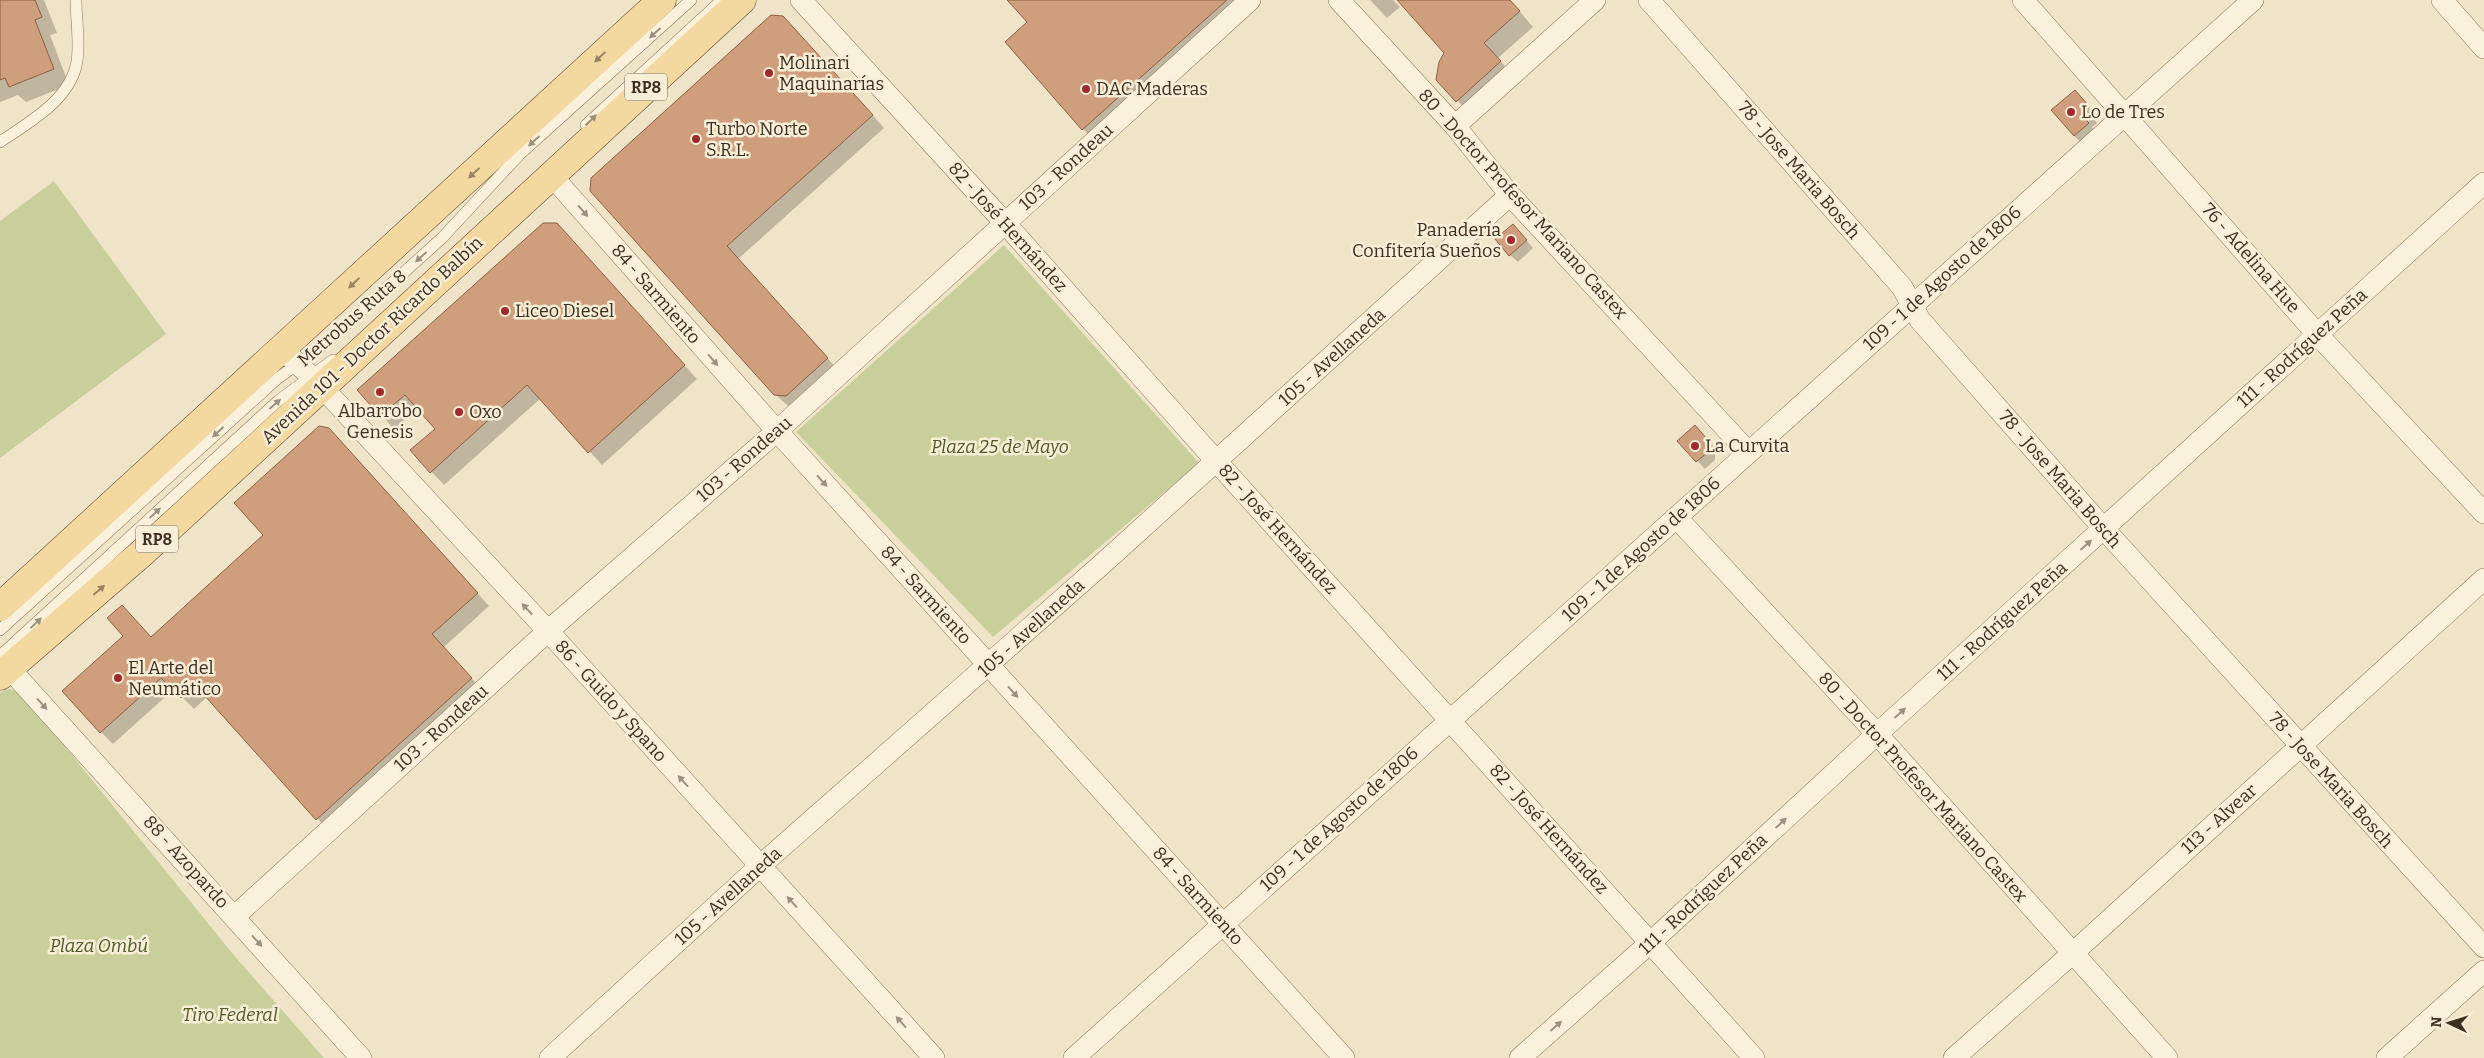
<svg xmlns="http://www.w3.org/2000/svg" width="2484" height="1058" font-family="Bitter,serif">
<rect width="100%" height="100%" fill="#f0e4c8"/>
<g fill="#c9cf9b">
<polygon points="54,181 166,334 0,458 0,221"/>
<polygon points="1004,245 1199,463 993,637 796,432"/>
<polygon points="9,689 21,692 232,953 324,1058 0,1058 0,693"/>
</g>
<g fill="#0003">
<polygon points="0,0 44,0 57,33 50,35 69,85 26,102 18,95 0,102"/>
<polygon points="1009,0 1251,0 1094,140 1083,129 1029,22"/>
<polygon points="1370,0 1393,0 1400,7 1387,18"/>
<polygon points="1416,0 1510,0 1533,27 1498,58 1514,77 1472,116 1438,80 1446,52"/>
<polygon points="795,29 884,128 738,259 839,371 798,407 788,406 775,394 592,191"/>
<polygon points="2075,91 2095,113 2091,116 2097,123 2092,127 2096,132 2082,143 2074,136"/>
<polygon points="1520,233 1533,248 1518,262 1510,255"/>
<polygon points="570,238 697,379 602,465 541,398 444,485 412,451 437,429 418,408 394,429 359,390"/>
<polygon points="1695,426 1715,448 1715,460 1705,469 1679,441"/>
<polygon points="341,442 489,606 444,647 483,691 329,831 207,697 194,709 174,689 113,744 101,732 152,639 264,535"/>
</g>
<g fill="#cf9f7d" stroke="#8d5f41">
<polygon points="0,0 35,0 42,17 35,20 54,69 9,87 5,78 0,80"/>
<polygon points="1007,0 1227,0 1082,130 1005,42 1027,22"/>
<polygon points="1397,0 1510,0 1520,11 1484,43 1501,61 1456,102 1436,80 1439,62 1444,53"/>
<polygon points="771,15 783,16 873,115 727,246 828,358 786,396 774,395 590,191 591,178"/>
<polygon points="2075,90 2088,105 2084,108 2090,114 2085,119 2089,123 2074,136 2051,110"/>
<polygon points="543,223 557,223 685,365 588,453 527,385 430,473 410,450 435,429 405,395 380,416 357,390"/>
<polygon points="1513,224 1527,240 1509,256 1495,239"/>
<polygon points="1695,425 1707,439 1708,452 1696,462 1677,441"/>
<polygon points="319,426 329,428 478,593 432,634 472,678 316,820 195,685 181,698 161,678 100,733 62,691 123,636 107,618 122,605 151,637 263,535 234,503"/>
</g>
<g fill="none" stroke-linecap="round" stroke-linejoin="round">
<defs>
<g id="lane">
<polyline points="586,125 722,0"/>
<path d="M 0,142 C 29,122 71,100 77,61 C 80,42 76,19 76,0"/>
<polyline points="0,630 278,378 319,349 442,238 520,154 691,0"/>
<polyline points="0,656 278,401 333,360"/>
</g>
<g id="street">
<polyline points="801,0 1005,223 1217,462 1754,1058"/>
<polyline points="1339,0 1455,126 1510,195 1748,452"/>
<polyline points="1649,0 1902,287 1920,320 2104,529 2484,947"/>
<polyline points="2023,0 2317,334 2484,513"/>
<polyline points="2442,0 2484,48"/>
<polyline points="1455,126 1595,0"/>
<polyline points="551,175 777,431 1344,1058"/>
<polyline points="282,349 321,386 548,631 934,1058"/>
<polyline points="1677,518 1877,734 2167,1058"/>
<polyline points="9,668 361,1058"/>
<polyline points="235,916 548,631 777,431 1250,0"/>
<polyline points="550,1058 760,866 1100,566 1510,195"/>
<polyline points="1074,1058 2253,0"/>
<polyline points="1520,1058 1650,943 1877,734 2484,183"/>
<polyline points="1954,1058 2073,953 2484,579"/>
<polyline points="2387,1058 2484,971"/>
</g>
<g id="primary">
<polyline points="0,607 662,0"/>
<polyline points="0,676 142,553 742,0"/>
</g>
</defs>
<use href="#lane" stroke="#8d765c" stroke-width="12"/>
<use href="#street" stroke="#8d765c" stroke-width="22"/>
<use href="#primary" stroke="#5b4430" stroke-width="29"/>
<use href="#lane" stroke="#faf1dc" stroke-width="11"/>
<use href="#street" stroke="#faf1dc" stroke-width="21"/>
<use href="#primary" stroke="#f3d9a0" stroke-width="28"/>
</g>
<defs><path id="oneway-solid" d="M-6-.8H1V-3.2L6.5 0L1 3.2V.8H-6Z" transform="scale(1.25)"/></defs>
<g fill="#9c907e">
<use href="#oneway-solid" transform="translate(655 33) rotate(138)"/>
<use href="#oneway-solid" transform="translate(591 120) rotate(-44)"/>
<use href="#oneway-solid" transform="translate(534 141) rotate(138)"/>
<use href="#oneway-solid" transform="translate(583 211) rotate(49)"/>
<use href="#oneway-solid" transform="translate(421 257) rotate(138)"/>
<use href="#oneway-solid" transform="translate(713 360) rotate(49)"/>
<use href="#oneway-solid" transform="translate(275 404) rotate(-41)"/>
<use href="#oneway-solid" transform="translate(218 432) rotate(138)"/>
<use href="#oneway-solid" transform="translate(822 481) rotate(48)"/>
<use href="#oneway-solid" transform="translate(155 513) rotate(-43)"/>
<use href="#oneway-solid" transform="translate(2086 545) rotate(-42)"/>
<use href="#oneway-solid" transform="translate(527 609) rotate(-133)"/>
<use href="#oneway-solid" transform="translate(36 623) rotate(-43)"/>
<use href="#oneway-solid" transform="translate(1013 692) rotate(48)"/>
<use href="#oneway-solid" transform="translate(42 704) rotate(48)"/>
<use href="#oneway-solid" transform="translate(1900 713) rotate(-42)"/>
<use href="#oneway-solid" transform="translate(683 781) rotate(-132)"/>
<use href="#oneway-solid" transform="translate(1781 823) rotate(-43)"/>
<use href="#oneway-solid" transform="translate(792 902) rotate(-132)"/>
<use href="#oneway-solid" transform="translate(257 941) rotate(48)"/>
<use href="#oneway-solid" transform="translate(901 1022) rotate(-132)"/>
<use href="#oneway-solid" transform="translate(1556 1026) rotate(-41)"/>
</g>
<g fill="#988460">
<use href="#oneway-solid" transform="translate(600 57) rotate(137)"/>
<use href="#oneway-solid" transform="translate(474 173) rotate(137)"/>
<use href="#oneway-solid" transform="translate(354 283) rotate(137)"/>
<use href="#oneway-solid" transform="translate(99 590) rotate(-41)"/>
</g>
<g fill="#9e2a2b" stroke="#f7eed8" stroke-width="2">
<circle cx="769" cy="73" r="5"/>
<circle cx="1086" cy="89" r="5"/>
<circle cx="2071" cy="112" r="5"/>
<circle cx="696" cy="139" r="5"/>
<circle cx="1511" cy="240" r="5"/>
<circle cx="505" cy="311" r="5"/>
<circle cx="380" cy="392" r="5"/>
<circle cx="459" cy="412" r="5"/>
<circle cx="1695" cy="446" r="5"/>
<circle cx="118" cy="678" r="5"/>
</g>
<g text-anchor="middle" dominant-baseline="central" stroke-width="5" stroke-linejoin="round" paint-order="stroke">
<g fill="#f7eed8" stroke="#756857" stroke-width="1">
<rect x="625" y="73.5" width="42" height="27" rx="4"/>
<rect x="136" y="525.5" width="42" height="27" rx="4"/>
</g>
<g font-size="16" font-weight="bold" fill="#3d2e20">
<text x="646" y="87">RP8</text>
<text x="157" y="539">RP8</text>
</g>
<g font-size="18" fill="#3d2e20" stroke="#f7eed8" text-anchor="start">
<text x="779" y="63">Molinari<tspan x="779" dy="21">Maquinarías</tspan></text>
<text x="1096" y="89">DAC Maderas</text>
<text x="2081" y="112">Lo de Tres</text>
<text x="706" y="129">Turbo Norte<tspan x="706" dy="21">S.R.L.</tspan></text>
<text x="1501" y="230" text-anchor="end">Panadería<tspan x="1501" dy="21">Confitería Sueños</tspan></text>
<text x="515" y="311">Liceo Diesel</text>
<text x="380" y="411" text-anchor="middle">Albarrobo<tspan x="380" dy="21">Genesis</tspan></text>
<text x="469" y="412">Oxo</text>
<text x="1705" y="446">La Curvita</text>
<text x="128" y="668">El Arte del<tspan x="128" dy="21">Neumático</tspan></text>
</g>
<g font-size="18" fill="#3d2e20" stroke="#f7eed8">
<text transform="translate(1066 167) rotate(-42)">103 - Rondeau</text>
<text transform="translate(1799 170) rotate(49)">78 - Jose Maria Bosch</text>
<text transform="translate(1523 204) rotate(48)">80 - Doctor Profesor Mariano Castex</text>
<text transform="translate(1008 227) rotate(48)">82 - José Hernández</text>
<text transform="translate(2251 258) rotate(49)">76 - Adelina Hue</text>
<text transform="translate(1942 278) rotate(-42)">109 - 1 de Agosto de 1806</text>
<text transform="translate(656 294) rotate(49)">84 - Sarmiento</text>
<text transform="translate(352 318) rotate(-41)">Metrobus Ruta 8</text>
<text transform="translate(372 340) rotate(-43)">Avenida 101 - Doctor Ricardo Balbín</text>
<text transform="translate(2302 348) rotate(-42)">111 - Rodríguez Peña</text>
<text transform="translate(1332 357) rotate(-42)">105 - Avellaneda</text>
<text transform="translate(744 459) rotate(-41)">103 - Rondeau</text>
<text transform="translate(2060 479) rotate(49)">78 - Jose Maria Bosch</text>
<text transform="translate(1278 529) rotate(48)">82 - José Hernández</text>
<text transform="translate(1641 549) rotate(-42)">109 - 1 de Agosto de 1806</text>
<text transform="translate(926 595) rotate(48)">84 - Sarmiento</text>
<text transform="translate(2002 621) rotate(-42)">111 - Rodríguez Peña</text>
<text transform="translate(1031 628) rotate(-42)">105 - Avellaneda</text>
<text transform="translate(611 701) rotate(48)">86 - Guido y Spano</text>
<text transform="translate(441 728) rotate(-42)">103 - Rondeau</text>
<text transform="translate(2331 780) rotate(48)">78 - Jose Maria Bosch</text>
<text transform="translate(1923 787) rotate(48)">80 - Doctor Profesor Mariano Castex</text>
<text transform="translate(1339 819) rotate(-42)">109 - 1 de Agosto de 1806</text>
<text transform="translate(2219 819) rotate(-42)">113 - Alvear</text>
<text transform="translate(1549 829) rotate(48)">82 - José Hernández</text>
<text transform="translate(186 862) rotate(48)">88 - Azopardo</text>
<text transform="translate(1703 894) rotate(-43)">111 - Rodríguez Peña</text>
<text transform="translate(728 896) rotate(-42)">105 - Avellaneda</text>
<text transform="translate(1198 896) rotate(48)">84 - Sarmiento</text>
</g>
<g font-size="18" font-style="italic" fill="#4d5a26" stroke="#f7eed8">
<text x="1000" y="447">Plaza 25 de Mayo</text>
<text x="99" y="946">Plaza Ombú</text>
<text x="230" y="1015">Tiro Federal</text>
</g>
</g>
<g transform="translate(2449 1023) rotate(274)" stroke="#f7eed8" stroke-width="4" paint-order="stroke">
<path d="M0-4L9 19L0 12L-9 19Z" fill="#3d2e20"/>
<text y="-8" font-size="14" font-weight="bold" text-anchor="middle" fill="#3d2e20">N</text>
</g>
</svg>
